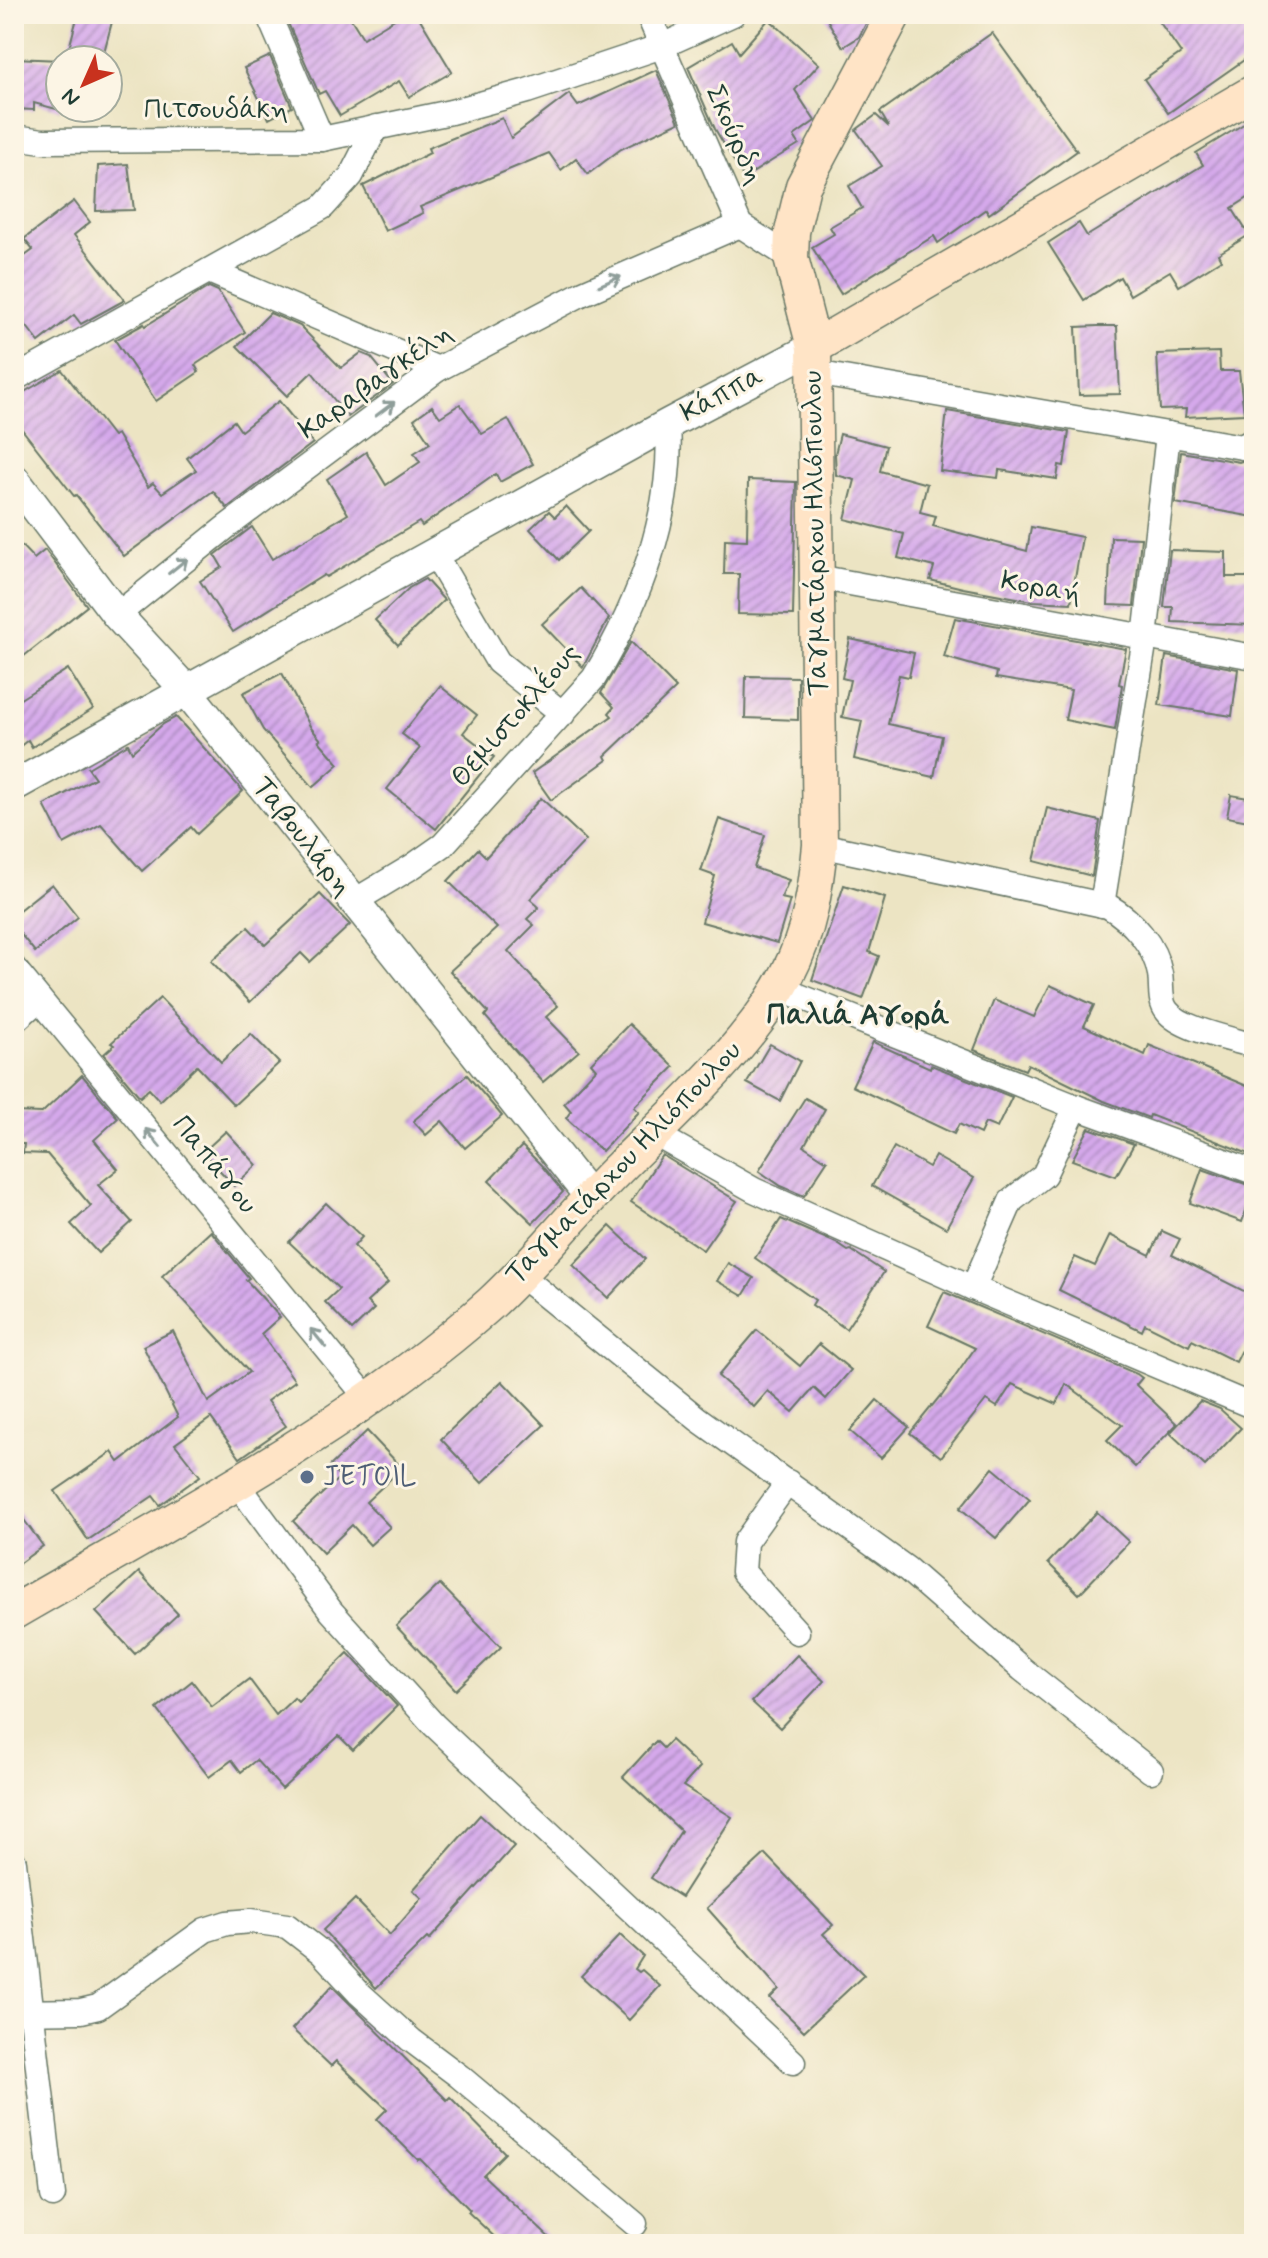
<svg xmlns="http://www.w3.org/2000/svg" width="1268" height="2258" font-family="Mynerve,sans-serif">
<defs>
<pattern id="building-hatch" width="6" height="6" patternUnits="userSpaceOnUse" patternTransform="scale(2)"><rect width="6" height="6" fill="#d5a9eb"/><path d="M-1 1l2-2M0 6l6-6M5 7l2-2" fill="none" stroke="#ac8bbf"/></pattern>
</defs>
<rect width="100%" height="100%" fill="#fcf5e5"/>
<filter id="ink" filterUnits="userSpaceOnUse"><feTurbulence type="fractalNoise" baseFrequency=".0125" numOctaves="2"/><feDisplacementMap in="SourceGraphic" scale="16" xChannelSelector="R" yChannelSelector="G"/><feConvolveMatrix kernelMatrix="1 2 1 2 8 2 1 2 1" color-interpolation-filters="sRGB"/></filter>
<filter id="wash" filterUnits="userSpaceOnUse"><feTurbulence type="fractalNoise" baseFrequency=".006" numOctaves="4" result="noise"/><feDisplacementMap in="SourceGraphic" scale="32" xChannelSelector="R" yChannelSelector="G"/><feGaussianBlur stdDeviation="1.8" result="paint"/><feColorMatrix in="noise" values="0 0 0 0 0 0 0 0 0 0 0 0 0 0 0 0 0 1.4 0 .05"/><feComposite in="paint" operator="in"/></filter>
<g filter="url(#wash)">
<rect width="100%" height="100%" fill="#ece4c3"/>
<g id="blocks">
<g fill="url(#building-hatch)">
<polygon points="78,14 114,14 102,60 66,60"/>
<polygon points="284,14 348,14 363,38 403,14 417,14 452,72 409,97 399,81 340,116 325,91 319,94"/>
<polygon points="824,14 871,14 859,37 843,47"/>
<polygon points="1154,14 1254,14 1254,53 1168,113 1144,79 1181,53"/>
<polygon points="769,19 819,64 795,90 815,121 794,136 799,144 744,178 715,129 688,67 732,41 739,53"/>
<polygon points="992,33 1077,151 989,214 986,209 938,243 934,236 841,294 812,247 834,234 830,227 862,208 849,186 882,166 856,130 876,115 889,127 880,112"/>
<polygon points="270,56 292,107 269,119 244,68"/>
<polygon points="14,58 60,60 60,110 34,103 34,110 14,109"/>
<polygon points="656,70 679,122 621,149 588,174 576,158 561,170 549,153 420,207 423,213 385,231 363,186 430,153 428,148 502,118 511,138 569,94 578,106"/>
<polygon points="1247,122 1254,133 1254,194 1232,208 1249,235 1218,254 1221,260 1179,286 1170,271 1130,295 1120,277 1084,300 1048,243 1079,223 1087,236 1203,165 1196,153"/>
<polygon points="128,164 134,210 96,211 98,166"/>
<polygon points="74,201 90,222 74,235 125,300 81,324 74,315 39,342 14,310 14,264 33,250 24,239"/>
<polygon points="209,287 218,291 245,332 195,365 199,372 156,401 115,340 144,324 145,326"/>
<polygon points="270,313 300,326 341,368 361,353 371,357 393,384 348,417 312,372 287,396 237,346"/>
<polygon points="1098,326 1117,326 1120,394 1079,395 1076,327"/>
<polygon points="1219,352 1220,371 1239,371 1244,414 1185,417 1186,409 1160,410 1157,354"/>
<polygon points="62,370 113,436 117,434 148,487 153,483 162,493 196,470 187,458 234,421 241,431 279,401 313,443 227,508 213,491 124,556 76,495 74,496 14,419 14,398"/>
<polygon points="460,404 482,434 508,419 533,464 500,482 496,474 422,526 419,522 326,577 324,575 233,632 200,581 222,567 215,555 252,527 272,559 348,514 327,479 366,452 386,485 420,462 414,453 430,443 414,419 432,406 440,417"/>
<polygon points="947,411 1069,432 1064,466 1059,465 1057,479 999,470 998,478 940,471"/>
<polygon points="840,434 886,446 880,471 927,484 920,512 936,516 933,526 1027,551 1031,527 1082,537 1071,603 1033,601 963,588 930,580 934,567 898,558 904,534 845,519 855,480 836,475 835,454"/>
<polygon points="1181,452 1239,462 1254,457 1254,517 1175,503"/>
<polygon points="748,480 796,482 793,615 738,614 739,574 724,574 725,539 747,540"/>
<polygon points="566,506 589,531 559,560 530,529 549,511 555,517"/>
<polygon points="1111,537 1141,538 1134,606 1108,605"/>
<polygon points="14,538 34,559 45,550 87,606 14,664"/>
<polygon points="1170,550 1226,552 1226,577 1254,577 1254,625 1172,622 1173,607 1164,607"/>
<polygon points="425,579 444,600 398,645 375,620 409,588"/>
<polygon points="581,588 609,618 583,667 542,624"/>
<polygon points="955,618 1126,649 1119,684 1122,685 1115,730 1065,720 1071,690 996,678 997,672 944,657"/>
<polygon points="850,639 914,653 909,677 899,675 888,724 942,736 934,777 854,759 862,721 842,717 850,680 842,678"/>
<polygon points="631,642 676,688 605,756 607,760 551,800 532,773 612,716 609,713 614,707 601,693"/>
<polygon points="1166,656 1238,669 1232,716 1159,705"/>
<polygon points="68,669 93,709 32,747 28,740 14,751 14,703"/>
<polygon points="282,673 311,728 321,740 319,741 339,764 313,787 263,730 243,693"/>
<polygon points="746,676 798,677 798,720 745,718"/>
<polygon points="440,686 477,715 463,733 494,757 436,829 387,789 420,748 402,734"/>
<polygon points="176,717 243,791 197,834 191,827 142,871 101,824 64,844 44,805 95,778 88,768 128,744 132,752 163,724"/>
<polygon points="1231,795 1254,799 1254,822 1227,817"/>
<polygon points="541,798 586,840 530,899 539,907 527,919 534,925 508,951 558,1006 546,1017 579,1051 543,1082 485,1016 488,1012 450,971 497,928 448,881 478,849 486,857"/>
<polygon points="1047,808 1100,821 1092,876 1034,861"/>
<polygon points="719,819 765,835 754,868 789,880 781,898 790,900 777,943 702,922 715,876 701,871"/>
<polygon points="52,884 78,917 35,952 14,926 14,914"/>
<polygon points="844,885 885,898 869,952 879,956 863,999 812,980"/>
<polygon points="320,894 350,925 310,962 301,953 250,1002 211,961 248,927 265,945"/>
<polygon points="1050,985 1094,1005 1084,1026 1145,1055 1149,1045 1254,1089 1254,1156 1150,1115 1149,1118 1104,1101 1028,1064 1025,1070 974,1050 994,1000 1034,1017"/>
<polygon points="160,998 221,1062 251,1034 279,1063 234,1105 197,1066 160,1101 149,1089 140,1097 104,1054 114,1045 111,1043"/>
<polygon points="629,1024 674,1067 634,1107 639,1112 602,1151 566,1118 571,1111 564,1103 596,1069 591,1063"/>
<polygon points="873,1042 930,1068 931,1065 1012,1097 997,1128 985,1123 980,1134 959,1124 954,1134 852,1086"/>
<polygon points="770,1044 800,1061 780,1101 747,1083"/>
<polygon points="82,1075 118,1118 94,1140 118,1169 98,1185 132,1222 98,1253 71,1224 91,1206 47,1154 23,1153 24,1144 14,1144 14,1112 42,1113"/>
<polygon points="467,1075 502,1116 465,1148 442,1121 426,1135 413,1121"/>
<polygon points="805,1098 825,1109 804,1146 827,1161 804,1196 781,1186 759,1171"/>
<polygon points="1089,1128 1134,1144 1116,1176 1072,1160"/>
<polygon points="226,1131 257,1165 234,1186 203,1152"/>
<polygon points="522,1146 541,1165 563,1192 533,1223 489,1181"/>
<polygon points="894,1147 929,1167 935,1156 974,1178 946,1228 872,1186"/>
<polygon points="662,1155 737,1201 703,1250 631,1202"/>
<polygon points="1202,1169 1254,1187 1242,1222 1190,1203"/>
<polygon points="326,1203 362,1237 354,1246 388,1283 367,1302 374,1309 352,1330 325,1302 339,1289 289,1242"/>
<polygon points="781,1219 836,1243 848,1251 851,1250 884,1272 846,1329 812,1305 815,1300 755,1258"/>
<polygon points="610,1226 645,1259 608,1298 573,1265"/>
<polygon points="211,1231 249,1278 246,1280 280,1317 261,1334 295,1381 267,1401 286,1426 240,1458 211,1418 175,1444 200,1476 160,1505 153,1496 88,1540 55,1491 112,1452 119,1462 178,1417 143,1346 173,1331 208,1402 249,1372 162,1276"/>
<polygon points="1162,1231 1180,1239 1172,1255 1254,1296 1254,1326 1236,1362 1192,1340 1189,1346 1145,1324 1142,1331 1059,1290 1075,1257 1095,1266 1110,1235 1150,1255"/>
<polygon points="728,1263 754,1278 743,1296 717,1281"/>
<polygon points="944,1292 1137,1374 1142,1378 1136,1385 1177,1424 1135,1467 1107,1440 1122,1425 1066,1384 1057,1404 1012,1384 997,1407 986,1400 941,1457 910,1433 940,1396 941,1397 975,1348 928,1326"/>
<polygon points="757,1330 800,1366 819,1344 851,1370 826,1399 814,1388 793,1412 768,1391 754,1407 718,1376"/>
<polygon points="502,1381 544,1425 482,1483 441,1439"/>
<polygon points="877,1400 909,1427 881,1458 850,1431"/>
<polygon points="1200,1401 1220,1409 1241,1428 1205,1466 1170,1433"/>
<polygon points="367,1431 402,1468 366,1502 390,1527 370,1545 352,1525 323,1553 293,1521 340,1477 330,1466"/>
<polygon points="993,1468 1030,1499 996,1538 960,1508"/>
<polygon points="14,1506 43,1546 14,1567"/>
<polygon points="1097,1512 1129,1542 1079,1594 1048,1563"/>
<polygon points="139,1572 178,1614 135,1654 96,1612"/>
<polygon points="440,1584 501,1647 456,1690 396,1626"/>
<polygon points="348,1653 397,1706 353,1750 339,1736 282,1789 256,1760 241,1772 232,1760 209,1777 157,1709 192,1681 212,1707 249,1679 276,1715 294,1698 298,1702"/>
<polygon points="797,1655 824,1681 780,1728 752,1702"/>
<polygon points="671,1740 700,1767 683,1786 732,1817 681,1897 651,1878 681,1831 623,1777 656,1741 663,1748"/>
<polygon points="480,1815 514,1846 429,1940 427,1938 376,1988 323,1930 355,1899 390,1935 422,1898 413,1890"/>
<polygon points="765,1854 833,1925 823,1934 864,1975 804,2031 770,1998 779,1989 707,1908"/>
<polygon points="620,1935 643,1956 635,1969 639,1972 642,1970 660,1986 629,2020 581,1976"/>
<polygon points="332,1986 447,2100 450,2097 505,2153 483,2175 556,2244 502,2244 468,2212 470,2210 420,2159 418,2160 377,2119 387,2109 336,2061 331,2066 292,2029"/>
</g>
</g>
</g>
<g filter="url(#ink)">
<use href="#blocks" fill-opacity="0" stroke="#677766" stroke-width="2"/>
<g fill="none" stroke-linecap="round" stroke-linejoin="round">
<defs>
<g id="minor">
<polyline points="268,14 322,139"/>
<polyline points="648,14 740,225 791,258"/>
<polyline points="14,137 43,141 322,139 451,112 527,91 662,46 733,14"/>
<polyline points="209,271 438,369"/>
<polyline points="815,373 1242,447 1254,440"/>
<polyline points="14,379 323,207 351,176 376,127"/>
<polyline points="434,553 498,662 563,714"/>
<polyline points="817,577 1254,657"/>
<polyline points="117,615 225,528 438,369 581,294 740,225"/>
<path d="M 820,845 L 1108,906 C 1132,920 1155,945 1160,974 C 1162,985 1159,1002 1167,1011 C 1180,1029 1232,1039 1254,1046"/>
<path d="M 353,902 L 413,866 L 443,845 L 594,678 C 639,604 674,511 668,424"/>
<polyline points="1102,905 1145,638 1168,434"/>
<polyline points="14,968 368,1399"/>
<polyline points="779,988 1076,1107 1254,1172"/>
<polyline points="14,1021 39,999"/>
<polyline points="653,1133 754,1190 973,1288 1254,1407"/>
<polyline points="519,1274 698,1419 907,1569 1022,1669 1151,1771"/>
<polyline points="973,1288 1011,1201 1044,1175 1076,1107"/>
<polyline points="236,1482 331,1611 434,1725 793,2062"/>
<polyline points="788,1482 745,1542 743,1572 797,1632"/>
<polyline points="14,1862 53,2195"/>
<polyline points="14,2012 81,2011 98,2007 205,1930 227,1923 251,1921 287,1926 322,1953 359,1993 411,2040 459,2076 635,2224"/>
</g>
<g id="tertiary">
<polyline points="14,479 117,615 186,690 590,1197"/>
<polyline points="14,786 668,424 814,347"/>
</g>
<g id="secondary">
<polyline points="814,347 1254,92"/>
<path d="M 14,1612 C 174,1519 352,1427 490,1304 C 536,1262 574,1212 619,1168 C 676,1111 751,1044 788,973 C 809,933 816,889 820,845 L 814,347 L 791,258 L 792,232 L 803,186 L 894,14"/>
</g>
</defs>
<use href="#minor" stroke="#677766" stroke-width="27"/>
<use href="#tertiary" stroke="#677766" stroke-width="33"/>
<use href="#secondary" stroke="#677766" stroke-width="37"/>
<use href="#minor" stroke="#fff" stroke-width="24"/>
<use href="#tertiary" stroke="#fff" stroke-width="30"/>
<use href="#secondary" stroke="#ffe4c6" stroke-width="34"/>
</g>
<defs><path id="oneway-shaft" d="M-6 0H5M1.5-3L5.5 0L1.5 3" fill="none" stroke-width="1.6" stroke-linecap="round" stroke-linejoin="round" transform="scale(2)"/></defs>
<g stroke="#8f9e9a">
<use href="#oneway-shaft" transform="translate(610 281) rotate(-23)"/>
<use href="#oneway-shaft" transform="translate(385 409) rotate(-37)"/>
<use href="#oneway-shaft" transform="translate(178 566) rotate(-39)"/>
<use href="#oneway-shaft" transform="translate(153 1138) rotate(-129)"/>
<use href="#oneway-shaft" transform="translate(318 1338) rotate(-129)"/>
</g>
</g>
<circle fill="#5c6f8a" stroke="#fcf5e5" stroke-width="3" cx="307" cy="1477" r="8"/>
<g text-anchor="middle" dominant-baseline="central" stroke-width="6" stroke-linejoin="round" paint-order="stroke">
<g font-size="28" fill="#1f3d34" stroke="#fcf5e5">
<text x="216" y="110">Πιτσουδάκη</text>
<text transform="translate(734 135) rotate(66)">Σκούρδη</text>
<text transform="translate(376 382) rotate(-35)">Καραβαγκέλη</text>
<text transform="translate(722 395) rotate(-28)">Κάππα</text>
<text transform="translate(816 533) rotate(-91)">Ταγματάρχου Ηλιόπουλου</text>
<text transform="translate(1041 588) rotate(10)">Κοραή</text>
<text transform="translate(516 716) rotate(-49)">Θεμιστοκλέους</text>
<text transform="translate(302 837) rotate(52)">Ταβουλάρη</text>
<text transform="translate(624 1163) rotate(-46)">Ταγματάρχου Ηλιόπουλου</text>
<text transform="translate(214 1165) rotate(51)">Παπάγου</text>
</g>
<g font-size="28" fill="#4e5e75" stroke="#fcf5e5" text-anchor="start">
<text x="323" y="1477">JETOIL</text>
</g>
<g font-size="30" font-weight="bold" fill="#1f3d34" stroke="#fcf5e5">
<text x="858" y="1015">Παλιά Αγορά</text>
</g>
</g>
<rect width="1268" height="2258" fill="none" stroke="#fcf5e5" stroke-width="48"/>
<g transform="translate(84 84) rotate(225)"><circle r="38" fill="#fcf5e5" stroke="#a4ab9e" stroke-width="2"/>
<path d="M0-6L14 30L0 20L-14 30Z" fill="#c8321e"/>
<text y="-12" font-size="22" font-weight="bold" text-anchor="middle" fill="#1f3d34">N</text>
</g>
</svg>
